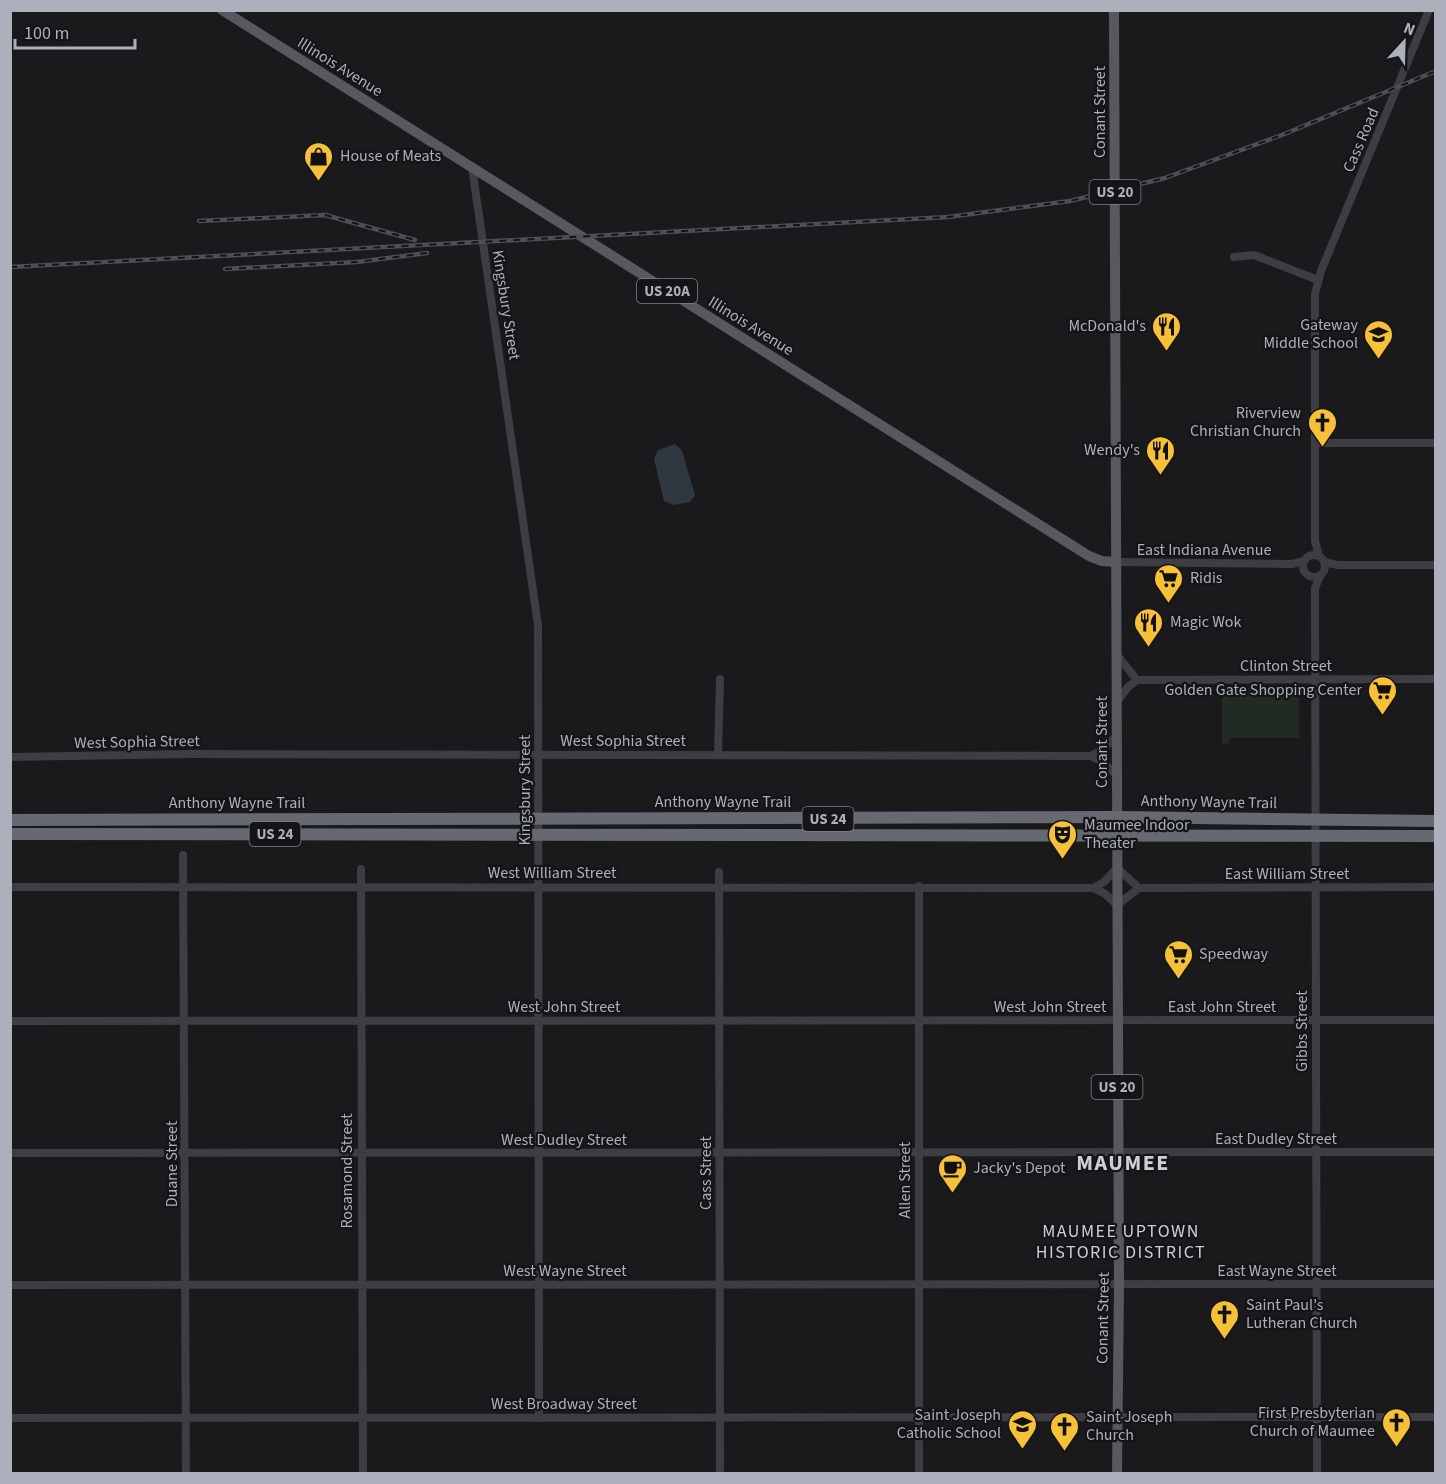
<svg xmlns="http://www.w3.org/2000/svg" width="1446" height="1484" font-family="'Source Sans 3',sans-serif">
<rect width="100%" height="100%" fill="#1a1a1c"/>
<polygon fill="#212b23" points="1222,688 1299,688 1299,738 1230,738 1229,744 1222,744"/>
<polygon fill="#2f3841" points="675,444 682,451 695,495 690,502 674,505 664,501 654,459 658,450"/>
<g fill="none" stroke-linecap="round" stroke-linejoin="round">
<g stroke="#3d3d43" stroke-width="8">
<polyline points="472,167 538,625 539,1418"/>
<polyline points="1234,257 1254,255 1318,280"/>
<polyline points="1315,443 1436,443"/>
<circle cx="1314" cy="566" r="11"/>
<polyline points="1319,556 1315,541 1315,294 1321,271 1429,10"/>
<polyline points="1116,562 1292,564 1304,561"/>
<polyline points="1324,562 1338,565 1436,565"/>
<polyline points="1117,655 1137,680"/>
<polyline points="1117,702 1128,687 1137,680 1436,679"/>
<polyline points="718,755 720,679"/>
<polyline points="1091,756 1104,763 1117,776"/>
<polyline points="10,757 191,754 1091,756 1102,750 1117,736"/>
<polyline points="183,855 186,1474"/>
<polyline points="361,869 363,1474"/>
<polyline points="719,872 720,1474"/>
<polyline points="10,887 1093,888 1104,893 1117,905 1139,888 1436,887"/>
<polyline points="1093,888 1104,882 1117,868 1139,888"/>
<polyline points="10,1021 1436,1020"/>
<polyline points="10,1153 1436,1152"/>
<polyline points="10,1285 1436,1284"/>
<polyline points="10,1418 1436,1417"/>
<polyline points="919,1474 919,886"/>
<polyline points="1317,1474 1315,588 1320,576"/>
</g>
<g stroke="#575860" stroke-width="10">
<polyline points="222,10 1089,556 1102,561 1116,562"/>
<polyline points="1114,10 1119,1285 1117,1474"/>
</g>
<g stroke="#676972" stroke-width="12">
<polyline points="10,820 1117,817 1436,821"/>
<polyline points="10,834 1436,836"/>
</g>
<defs>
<g id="rail">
<polyline points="199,221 325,215 415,240"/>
<polyline points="10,267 948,217 1070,201 1165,178 1282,135 1436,71"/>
<polyline points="225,269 357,262 427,253"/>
</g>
</defs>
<use href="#rail" stroke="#4e4f56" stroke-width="4.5"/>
<use href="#rail" stroke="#151517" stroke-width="2" stroke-dasharray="7" stroke-linecap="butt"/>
</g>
<defs>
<symbol id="shop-pin" viewBox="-11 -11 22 30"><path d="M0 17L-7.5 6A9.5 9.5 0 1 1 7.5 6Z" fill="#f6c038" stroke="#151517"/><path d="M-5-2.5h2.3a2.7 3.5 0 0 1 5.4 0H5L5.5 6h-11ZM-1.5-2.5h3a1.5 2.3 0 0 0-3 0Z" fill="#111"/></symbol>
<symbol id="restaurant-pin" viewBox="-11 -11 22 30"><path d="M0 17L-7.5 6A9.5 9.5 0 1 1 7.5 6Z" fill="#f6c038" stroke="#151517"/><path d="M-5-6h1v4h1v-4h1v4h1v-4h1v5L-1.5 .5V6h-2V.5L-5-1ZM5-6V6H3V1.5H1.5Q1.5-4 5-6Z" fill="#111"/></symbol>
<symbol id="school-pin" viewBox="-11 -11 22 30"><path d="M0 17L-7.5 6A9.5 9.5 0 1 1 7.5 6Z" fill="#f6c038" stroke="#151517"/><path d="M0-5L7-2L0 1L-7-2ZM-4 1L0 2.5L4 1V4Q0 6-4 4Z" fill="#111"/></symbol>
<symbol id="church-pin" viewBox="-11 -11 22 30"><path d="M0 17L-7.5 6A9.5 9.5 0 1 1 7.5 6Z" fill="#f6c038" stroke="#151517"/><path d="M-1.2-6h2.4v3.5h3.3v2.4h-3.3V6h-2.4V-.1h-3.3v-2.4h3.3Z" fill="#111"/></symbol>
<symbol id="supermarket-pin" viewBox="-11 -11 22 30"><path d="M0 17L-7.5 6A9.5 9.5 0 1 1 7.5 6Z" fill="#f6c038" stroke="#151517"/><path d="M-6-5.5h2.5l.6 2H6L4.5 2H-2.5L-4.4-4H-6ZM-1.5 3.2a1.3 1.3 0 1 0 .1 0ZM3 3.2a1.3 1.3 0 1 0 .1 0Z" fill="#111"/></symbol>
<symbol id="theatre-pin" viewBox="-11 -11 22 30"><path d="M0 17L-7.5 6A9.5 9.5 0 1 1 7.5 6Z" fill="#f6c038" stroke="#151517"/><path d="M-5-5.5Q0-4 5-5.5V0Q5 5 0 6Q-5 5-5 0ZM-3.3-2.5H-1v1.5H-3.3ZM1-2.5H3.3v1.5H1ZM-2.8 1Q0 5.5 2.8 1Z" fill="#111"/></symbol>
<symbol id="cafe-pin" viewBox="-11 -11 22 30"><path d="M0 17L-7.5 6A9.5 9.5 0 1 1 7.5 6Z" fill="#f6c038" stroke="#151517"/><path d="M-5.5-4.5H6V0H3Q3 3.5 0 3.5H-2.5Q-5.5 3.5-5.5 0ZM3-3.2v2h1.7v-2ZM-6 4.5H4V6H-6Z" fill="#111"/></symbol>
</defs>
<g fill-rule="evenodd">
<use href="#shop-pin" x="302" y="140" width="33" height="45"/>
<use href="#restaurant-pin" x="1150" y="310" width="33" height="45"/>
<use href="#school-pin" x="1362" y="318" width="33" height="45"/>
<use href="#church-pin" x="1306" y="406" width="33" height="45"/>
<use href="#restaurant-pin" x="1144" y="434" width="33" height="45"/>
<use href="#supermarket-pin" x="1152" y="562" width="33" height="45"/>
<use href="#restaurant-pin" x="1132" y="606" width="33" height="45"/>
<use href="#supermarket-pin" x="1366" y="674" width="33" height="45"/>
<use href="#theatre-pin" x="1046" y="818" width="33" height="45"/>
<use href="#supermarket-pin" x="1162" y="938" width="33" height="45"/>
<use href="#cafe-pin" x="936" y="1152" width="33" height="45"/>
<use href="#church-pin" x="1208" y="1298" width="33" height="45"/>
<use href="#church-pin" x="1380" y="1406" width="33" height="45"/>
<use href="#school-pin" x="1006" y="1408" width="33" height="45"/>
<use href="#church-pin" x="1048" y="1410" width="33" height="45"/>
</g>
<g text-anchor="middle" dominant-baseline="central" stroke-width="4.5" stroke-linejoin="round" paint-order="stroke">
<g fill="#151517" stroke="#7f828a" stroke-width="1.5">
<rect x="1089.5" y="180" width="51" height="24" rx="4.5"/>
<rect x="637" y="279" width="60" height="24" rx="4.5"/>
<rect x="802.5" y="807" width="51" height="24" rx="4.5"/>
<rect x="249.5" y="822" width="51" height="24" rx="4.5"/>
<rect x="1091.5" y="1075" width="51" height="24" rx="4.5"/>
</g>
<g font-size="15" font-weight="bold" fill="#acb0bc">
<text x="1115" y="192">US 20</text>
<text x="667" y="291">US 20A</text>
<text x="828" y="819">US 24</text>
<text x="275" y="834">US 24</text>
<text x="1117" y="1087">US 20</text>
</g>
<g font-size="16" fill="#acb0bc" stroke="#151517">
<text transform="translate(340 67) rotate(32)">Illinois Avenue</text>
<text transform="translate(1100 112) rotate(-90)">Conant Street</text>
<text transform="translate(1361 140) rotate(-67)">Cass Road</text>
<text transform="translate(506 305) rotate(81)">Kingsbury Street</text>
<text transform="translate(751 326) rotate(32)">Illinois Avenue</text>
<text x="1204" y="550">East Indiana Avenue</text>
<text x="1286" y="666">Clinton Street</text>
<text x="623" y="741">West Sophia Street</text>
<text transform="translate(137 742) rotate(-1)">West Sophia Street</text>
<text transform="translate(1102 742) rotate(-90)">Conant Street</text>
<text transform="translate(525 790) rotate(-90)">Kingsbury Street</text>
<text x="723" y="802">Anthony Wayne Trail</text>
<text transform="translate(1209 802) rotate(1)">Anthony Wayne Trail</text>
<text x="237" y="803">Anthony Wayne Trail</text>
<text x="552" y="873">West William Street</text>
<text x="1287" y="874">East William Street</text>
<text x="564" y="1007">West John Street</text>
<text x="1050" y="1007">West John Street</text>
<text x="1222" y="1007">East John Street</text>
<text transform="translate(1302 1031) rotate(-90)">Gibbs Street</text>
<text x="1276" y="1139">East Dudley Street</text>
<text x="564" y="1140">West Dudley Street</text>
<text transform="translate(172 1164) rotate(-90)">Duane Street</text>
<text transform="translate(347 1171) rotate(-90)">Rosamond Street</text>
<text transform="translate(706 1173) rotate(-90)">Cass Street</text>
<text transform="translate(905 1180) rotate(-90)">Allen Street</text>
<text x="565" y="1271">West Wayne Street</text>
<text x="1277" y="1271">East Wayne Street</text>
<text transform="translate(1103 1318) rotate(-89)">Conant Street</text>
<text x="564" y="1404">West Broadway Street</text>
</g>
<g font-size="16" fill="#acb0bc" stroke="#151517" text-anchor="start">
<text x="340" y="156">House of Meats</text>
<text x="1358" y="325" text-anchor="end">Gateway<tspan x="1358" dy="18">Middle School</tspan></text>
<text x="1146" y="326" text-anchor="end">McDonald's</text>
<text x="1301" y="413" text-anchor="end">Riverview<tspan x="1301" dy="18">Christian Church</tspan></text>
<text x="1140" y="450" text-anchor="end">Wendy's</text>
<text x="1190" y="578">Ridis</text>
<text x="1170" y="622">Magic Wok</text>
<text x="1362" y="690" text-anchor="end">Golden Gate Shopping Center</text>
<text x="1084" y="825">Maumee Indoor<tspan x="1084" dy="18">Theater</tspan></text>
<text x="1199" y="954">Speedway</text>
<text x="973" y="1168">Jacky's Depot</text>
<text x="1246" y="1305">Saint Paul's<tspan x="1246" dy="18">Lutheran Church</tspan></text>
<text x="1375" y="1413" text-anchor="end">First Presbyterian<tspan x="1375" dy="18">Church of Maumee</tspan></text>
<text x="1001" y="1415" text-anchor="end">Saint Joseph<tspan x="1001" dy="18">Catholic School</tspan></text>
<text x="1086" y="1417">Saint Joseph<tspan x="1086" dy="18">Church</tspan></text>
</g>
<g font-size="18" letter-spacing="1.5" fill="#cdcfd8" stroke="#151517">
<text x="1121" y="1231">MAUMEE UPTOWN<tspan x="1121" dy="21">HISTORIC DISTRICT</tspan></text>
</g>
<g font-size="22" font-weight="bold" letter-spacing="1.5" fill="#cdcfd8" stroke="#151517">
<text x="1123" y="1163">MAUMEE</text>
</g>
</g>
<rect width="1446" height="1484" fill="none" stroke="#acb0bc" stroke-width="24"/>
<g transform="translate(1404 42) rotate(22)" stroke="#151517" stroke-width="4.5" paint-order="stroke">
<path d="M0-4.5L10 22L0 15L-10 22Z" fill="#acb0bc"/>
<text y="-9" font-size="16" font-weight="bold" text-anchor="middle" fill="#acb0bc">N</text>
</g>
<path d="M15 39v9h120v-9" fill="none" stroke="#acb0bc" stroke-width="3"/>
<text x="24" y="39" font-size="18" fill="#acb0bc" stroke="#151517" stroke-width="4.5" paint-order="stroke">100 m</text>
</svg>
